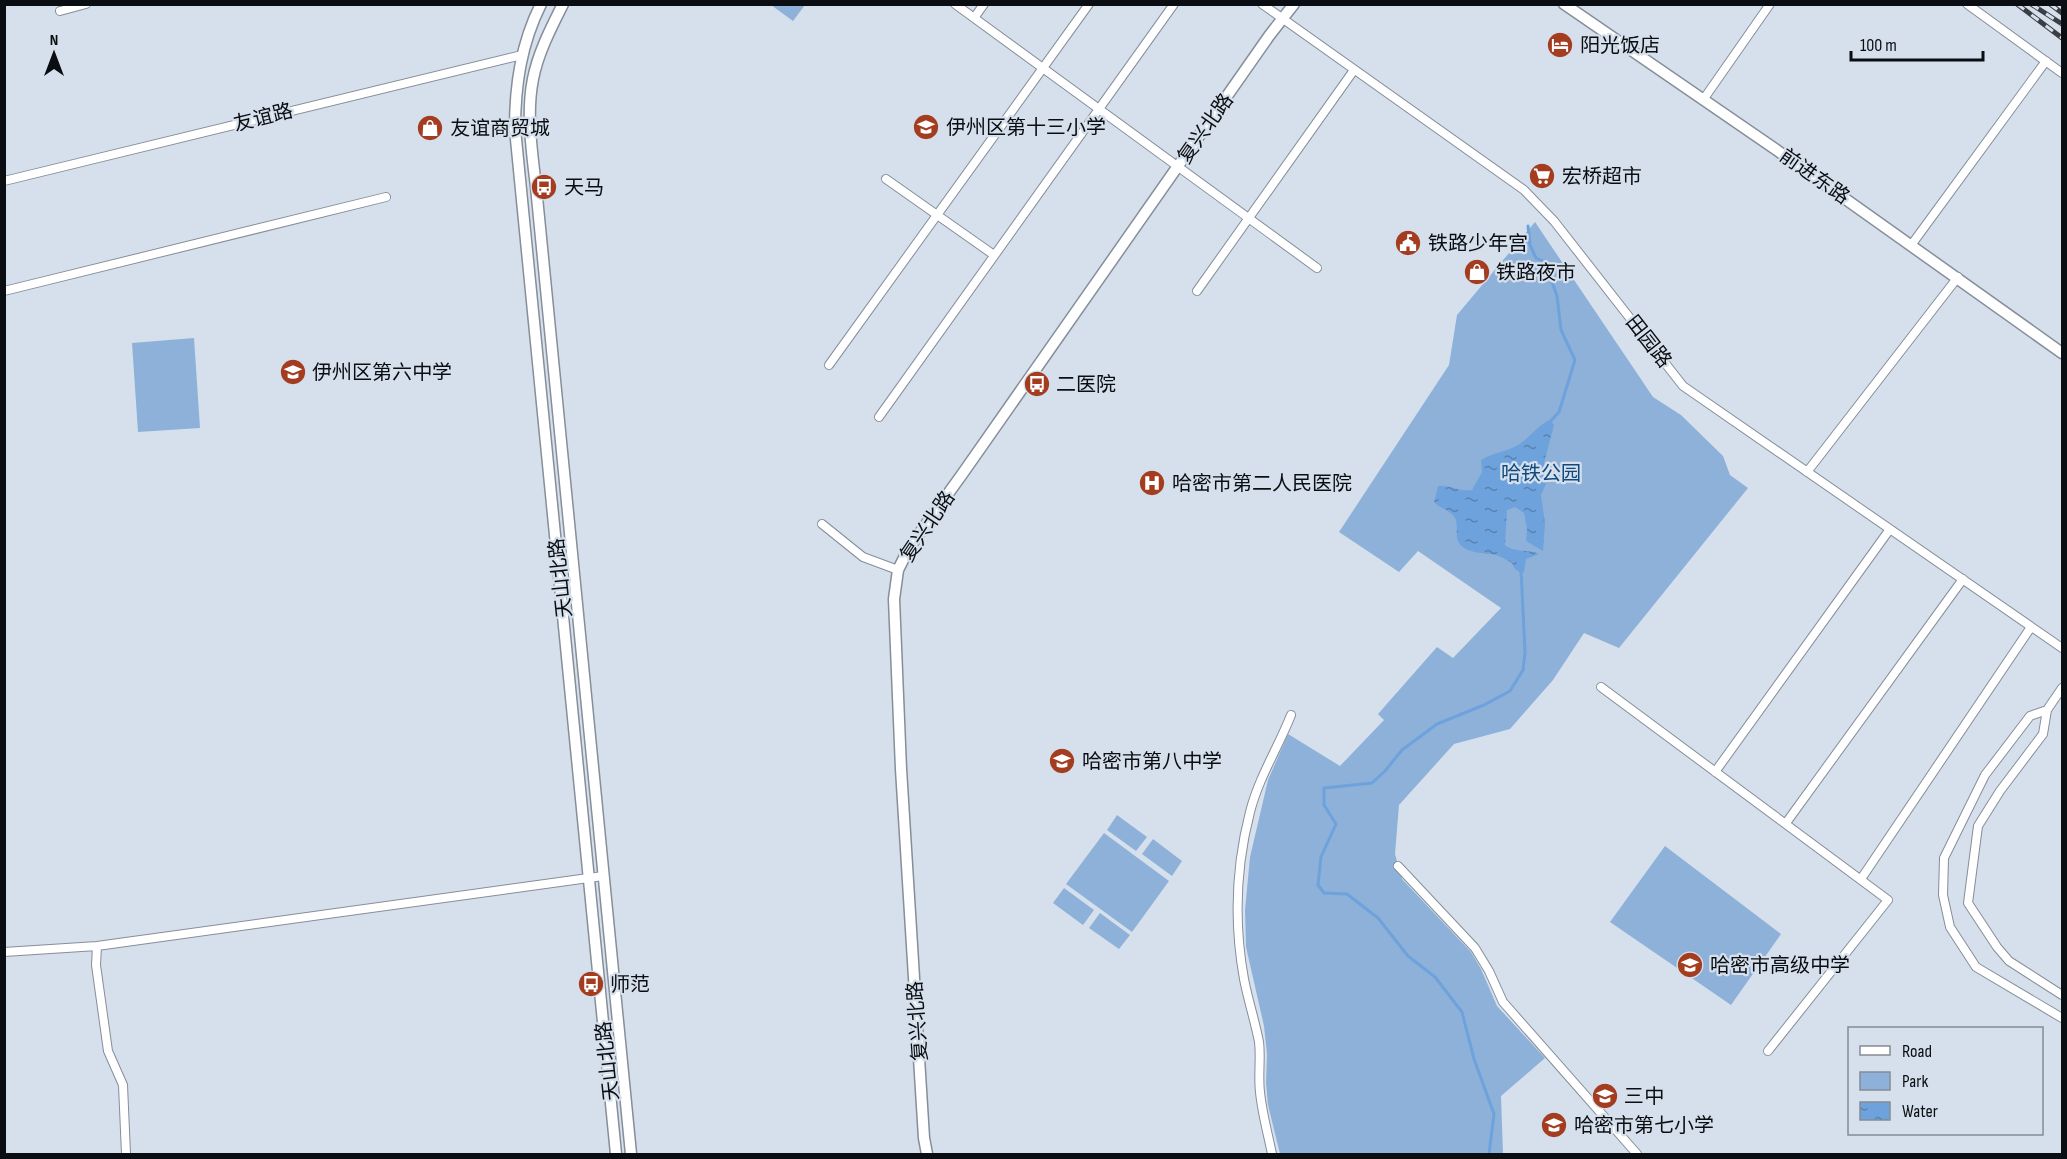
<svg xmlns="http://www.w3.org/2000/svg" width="2067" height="1159" viewBox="0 0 2067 1159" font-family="'Sofia Sans Condensed','Noto Sans SC',sans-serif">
<defs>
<pattern id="water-ripples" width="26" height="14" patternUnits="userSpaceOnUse" patternTransform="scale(1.5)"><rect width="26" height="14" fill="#6da2dc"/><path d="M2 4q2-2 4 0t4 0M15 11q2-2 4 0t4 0" fill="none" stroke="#5882b1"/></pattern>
</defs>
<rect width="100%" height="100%" fill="#d6e0ec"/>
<!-- park -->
<path fill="#8eb1d9" d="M771 5H805L793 21Z
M1535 222 1653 397 1681 415 1723 456 1730 475 1748 488 1619 648 1584 633 1553 680 1510 729 1454 744 1399 805 1395 854 1402 879 1471 952 1481 969 1497 1006 1545 1058 1501 1096 1503 1154H1280L1268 1105 1266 1083 1267 1054 1264 1026 1246 947 1245 910 1250 857 1268 780 1288 734 1340 766 1384 720 1378 714 1437 647 1453 658 1501 608 1418 551 1399 572 1339 532 1449 365 1457 315Z
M194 338 200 428 138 432 132 343Z
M1117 815 1147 837 1136 851 1107 830Z
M1104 833 1169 881 1132 932 1066 884Z
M1153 839 1182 861 1172 876 1142 854Z
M1665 846 1781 934 1731 1005 1610 922Z
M1064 888 1094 910 1083 925 1053 903Z
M1100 913 1130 935 1119 949 1089 928Z"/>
<!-- water -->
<path fill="url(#water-ripples)" d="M1550 420 1554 425 1544 463 1546 484 1541 495 1545 523 1543 551 1526 541 1527 529 1524 513 1515 507 1507 510 1505 545C1515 553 1528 549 1539 554L1526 559 1524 572 1521 573 1515 569 1512 563C1508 561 1504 558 1499 556 1487 552 1467 555 1459 543 1455 537 1458 527 1456 520 1452 510 1440 509 1434 502L1438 486C1448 484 1460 492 1472 490L1482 472 1481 460C1492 453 1505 452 1516 446 1528 440 1540 423 1550 420Z"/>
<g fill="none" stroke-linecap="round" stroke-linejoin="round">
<!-- stream -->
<path stroke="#6da2dc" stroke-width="3" d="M1528 226 1530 245 1536 258 1545 262 1557 296 1561 330 1575 360 1559 412 1548 424
M1489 1154 1494 1114 1474 1059 1462 1012 1435 977 1408 956 1378 918 1347 894 1324 893 1318 885 1321 857 1336 824 1324 805V788L1372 783 1385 771 1402 750 1437 724 1484 705 1510 691 1523 670 1525 652 1521 570"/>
<!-- street casing -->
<g stroke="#858e99" stroke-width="10">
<path id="street" d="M955 4 1317 268
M1262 4 1524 190 1554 221 1683 386 2062 648
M1967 4 2062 73
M60 11 86 4
M974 18 984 4
M1703 100 1770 4
M886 179 994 255
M4 181 522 55
M1912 244 2046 61
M4 291 386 197
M1197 291 1354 70
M829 365 1089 4
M879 417 1174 4
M1807 472 1958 277
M822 524 863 557 898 570
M1601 687 1888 900 1768 1051
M2062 688 2047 710 2030 716 1985 775 1944 858 1943 895 1950 927 1976 967 2062 1018
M2047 710 2043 734 2000 791 1978 826 1968 903 1997 947 2009 961 2062 995
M1715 772 1890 529
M1786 823 1963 579
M1398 866 1475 948 1489 971 1503 1002 1637 1154
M1861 879 2031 627
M97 946 96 965 108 1051 123 1085 126 1154
M4 952 97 946 603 876
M1272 1154C1268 1134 1262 1113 1260 1092 1258 1075 1261 1058 1259 1042 1255 1021 1248 1000 1244 979 1234 924 1236 866 1250 812 1259 777 1278 748 1291 715"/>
</g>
<!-- secondary casing -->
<g stroke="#858e99" stroke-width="13">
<path id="secondary" d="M541 4C521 44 515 85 515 129L616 1154
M563 4C551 28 538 53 533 79 526 114 532 152 536 187L631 1154
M1564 4 1778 151 2062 353
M927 1154 924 1138 901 769 894 599 898 570 909 548 963 473 1269 36 1294 4"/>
</g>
<!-- street -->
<use href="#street" stroke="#fff" stroke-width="8"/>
<!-- secondary -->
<use href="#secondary" stroke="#fff" stroke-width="10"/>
<!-- rail casing -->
<g stroke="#3a3f45" stroke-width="5">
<path id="rail" d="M2017 4 2062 38
M2031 4 2062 24
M2050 4 2062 13"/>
</g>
<!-- rail -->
<use href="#rail" stroke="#d6e0ec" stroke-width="3" stroke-dasharray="9" stroke-linecap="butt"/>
</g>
<!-- icons -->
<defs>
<g id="hotel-disc" transform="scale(1.35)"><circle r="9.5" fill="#a43c20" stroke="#d6e0ec"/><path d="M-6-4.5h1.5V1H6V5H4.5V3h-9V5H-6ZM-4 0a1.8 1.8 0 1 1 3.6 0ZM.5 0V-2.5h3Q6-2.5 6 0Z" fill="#fff"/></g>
<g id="school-disc" transform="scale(1.35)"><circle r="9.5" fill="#a43c20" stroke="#d6e0ec"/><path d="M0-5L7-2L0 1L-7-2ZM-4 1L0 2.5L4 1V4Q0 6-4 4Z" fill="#fff"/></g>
<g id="shop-disc" transform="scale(1.35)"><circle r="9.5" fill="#a43c20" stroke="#d6e0ec"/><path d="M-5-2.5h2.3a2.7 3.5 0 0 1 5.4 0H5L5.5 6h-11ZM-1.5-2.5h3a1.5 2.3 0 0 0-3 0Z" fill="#fff"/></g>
<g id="supermarket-disc" transform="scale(1.35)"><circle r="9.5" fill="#a43c20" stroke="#d6e0ec"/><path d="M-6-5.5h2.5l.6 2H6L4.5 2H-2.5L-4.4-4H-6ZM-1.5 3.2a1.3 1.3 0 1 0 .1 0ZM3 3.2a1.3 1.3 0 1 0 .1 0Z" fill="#fff"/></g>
<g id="bus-disc" transform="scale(1.35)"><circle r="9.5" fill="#a43c20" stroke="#d6e0ec"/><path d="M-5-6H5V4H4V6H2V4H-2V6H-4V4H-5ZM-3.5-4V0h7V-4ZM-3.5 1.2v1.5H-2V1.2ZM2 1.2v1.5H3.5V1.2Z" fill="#fff"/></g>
<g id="civic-disc" transform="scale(1.35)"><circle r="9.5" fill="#a43c20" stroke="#d6e0ec"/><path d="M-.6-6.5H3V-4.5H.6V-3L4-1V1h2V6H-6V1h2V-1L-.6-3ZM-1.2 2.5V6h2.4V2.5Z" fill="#fff"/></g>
<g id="hospital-disc" transform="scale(1.35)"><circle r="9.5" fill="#a43c20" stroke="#d6e0ec"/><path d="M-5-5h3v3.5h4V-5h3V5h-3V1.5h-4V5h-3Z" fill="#fff"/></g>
<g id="university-disc" transform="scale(1.35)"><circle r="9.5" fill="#a43c20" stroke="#d6e0ec"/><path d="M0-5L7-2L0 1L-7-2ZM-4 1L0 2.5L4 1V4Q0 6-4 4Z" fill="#fff"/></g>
</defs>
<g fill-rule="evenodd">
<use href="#hotel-disc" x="1560" y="45"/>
<use href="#school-disc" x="926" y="127"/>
<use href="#shop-disc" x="430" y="128"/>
<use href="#supermarket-disc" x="1542" y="176"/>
<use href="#bus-disc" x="544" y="187"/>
<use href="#civic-disc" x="1408" y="243"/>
<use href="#shop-disc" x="1477" y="272"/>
<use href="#school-disc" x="293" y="372"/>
<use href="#bus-disc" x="1037" y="384"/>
<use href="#hospital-disc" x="1152" y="483"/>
<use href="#school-disc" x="1062" y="761"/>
<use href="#university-disc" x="1690" y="965"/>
<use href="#bus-disc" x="591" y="984"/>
<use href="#school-disc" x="1605" y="1096"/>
<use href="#school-disc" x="1554" y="1125"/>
</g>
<g text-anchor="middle" stroke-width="4.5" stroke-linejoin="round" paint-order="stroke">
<!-- poi labels -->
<g font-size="20" fill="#0a0d11" stroke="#d6e0ec" text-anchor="start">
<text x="1580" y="52">阳光饭店</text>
<text x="946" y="134">伊州区第十三小学</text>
<text x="450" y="135">友谊商贸城</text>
<text x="1562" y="183">宏桥超市</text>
<text x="564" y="194">天马</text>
<text x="1428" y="250">铁路少年宫</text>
<text x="1496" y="279">铁路夜市</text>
<text x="312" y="379">伊州区第六中学</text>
<text x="1056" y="391">二医院</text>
<text x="1172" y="490">哈密市第二人民医院</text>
<text x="1082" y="768">哈密市第八中学</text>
<text x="1710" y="972">哈密市高级中学</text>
<text x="610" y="991">师范</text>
<text x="1624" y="1103">三中</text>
<text x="1574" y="1132">哈密市第七小学</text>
</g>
<!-- street labels -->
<g font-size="20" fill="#0a0d11" stroke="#d6e0ec">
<text transform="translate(263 117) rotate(-14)" y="7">友谊路</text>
<text transform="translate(1205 128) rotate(-55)" y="7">复兴北路</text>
<text transform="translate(1815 176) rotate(35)" y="7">前进东路</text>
<text transform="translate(1649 341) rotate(52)" y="7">田园路</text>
<text transform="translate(927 526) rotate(-56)" y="7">复兴北路</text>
<text transform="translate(560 578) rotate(-96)" y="7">天山北路</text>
<text transform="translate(917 1021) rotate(-94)" y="7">复兴北路</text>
<text transform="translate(607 1061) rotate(-96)" y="7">天山北路</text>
</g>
<!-- park labels -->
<g font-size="20" fill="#10497e" stroke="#d6e0ec">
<text x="1541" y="480">哈铁公园</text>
</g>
</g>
<!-- border -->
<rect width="2067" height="1159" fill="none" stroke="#0a0d11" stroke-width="12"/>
<!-- legend -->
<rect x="1848" y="1027" width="195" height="108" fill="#d6e0ec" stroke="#848c94" stroke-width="1.5"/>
<rect x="1860" y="1046" width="30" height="9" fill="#ffffff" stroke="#848c94" stroke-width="1.5"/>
<text x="1902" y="1057" font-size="18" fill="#0a0d11">Road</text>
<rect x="1860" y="1072" width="30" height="18" fill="#8eb1d9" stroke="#848c94" stroke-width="1.5"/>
<text x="1902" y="1087" font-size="18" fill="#0a0d11">Park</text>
<rect x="1860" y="1102" width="30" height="18" fill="url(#water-ripples)" stroke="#848c94" stroke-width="1.5"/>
<text x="1902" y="1117" font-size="18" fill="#0a0d11">Water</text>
<!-- north arrow -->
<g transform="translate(54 54)" stroke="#d6e0ec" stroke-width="4.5" paint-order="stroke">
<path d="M0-4.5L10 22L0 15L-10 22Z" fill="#0a0d11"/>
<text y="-9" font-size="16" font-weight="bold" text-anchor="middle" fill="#0a0d11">N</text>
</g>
<!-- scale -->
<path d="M1851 51v9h132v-9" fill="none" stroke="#0a0d11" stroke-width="3"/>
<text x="1860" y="51" font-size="18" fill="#0a0d11" stroke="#d6e0ec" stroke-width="4.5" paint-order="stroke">100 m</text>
</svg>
